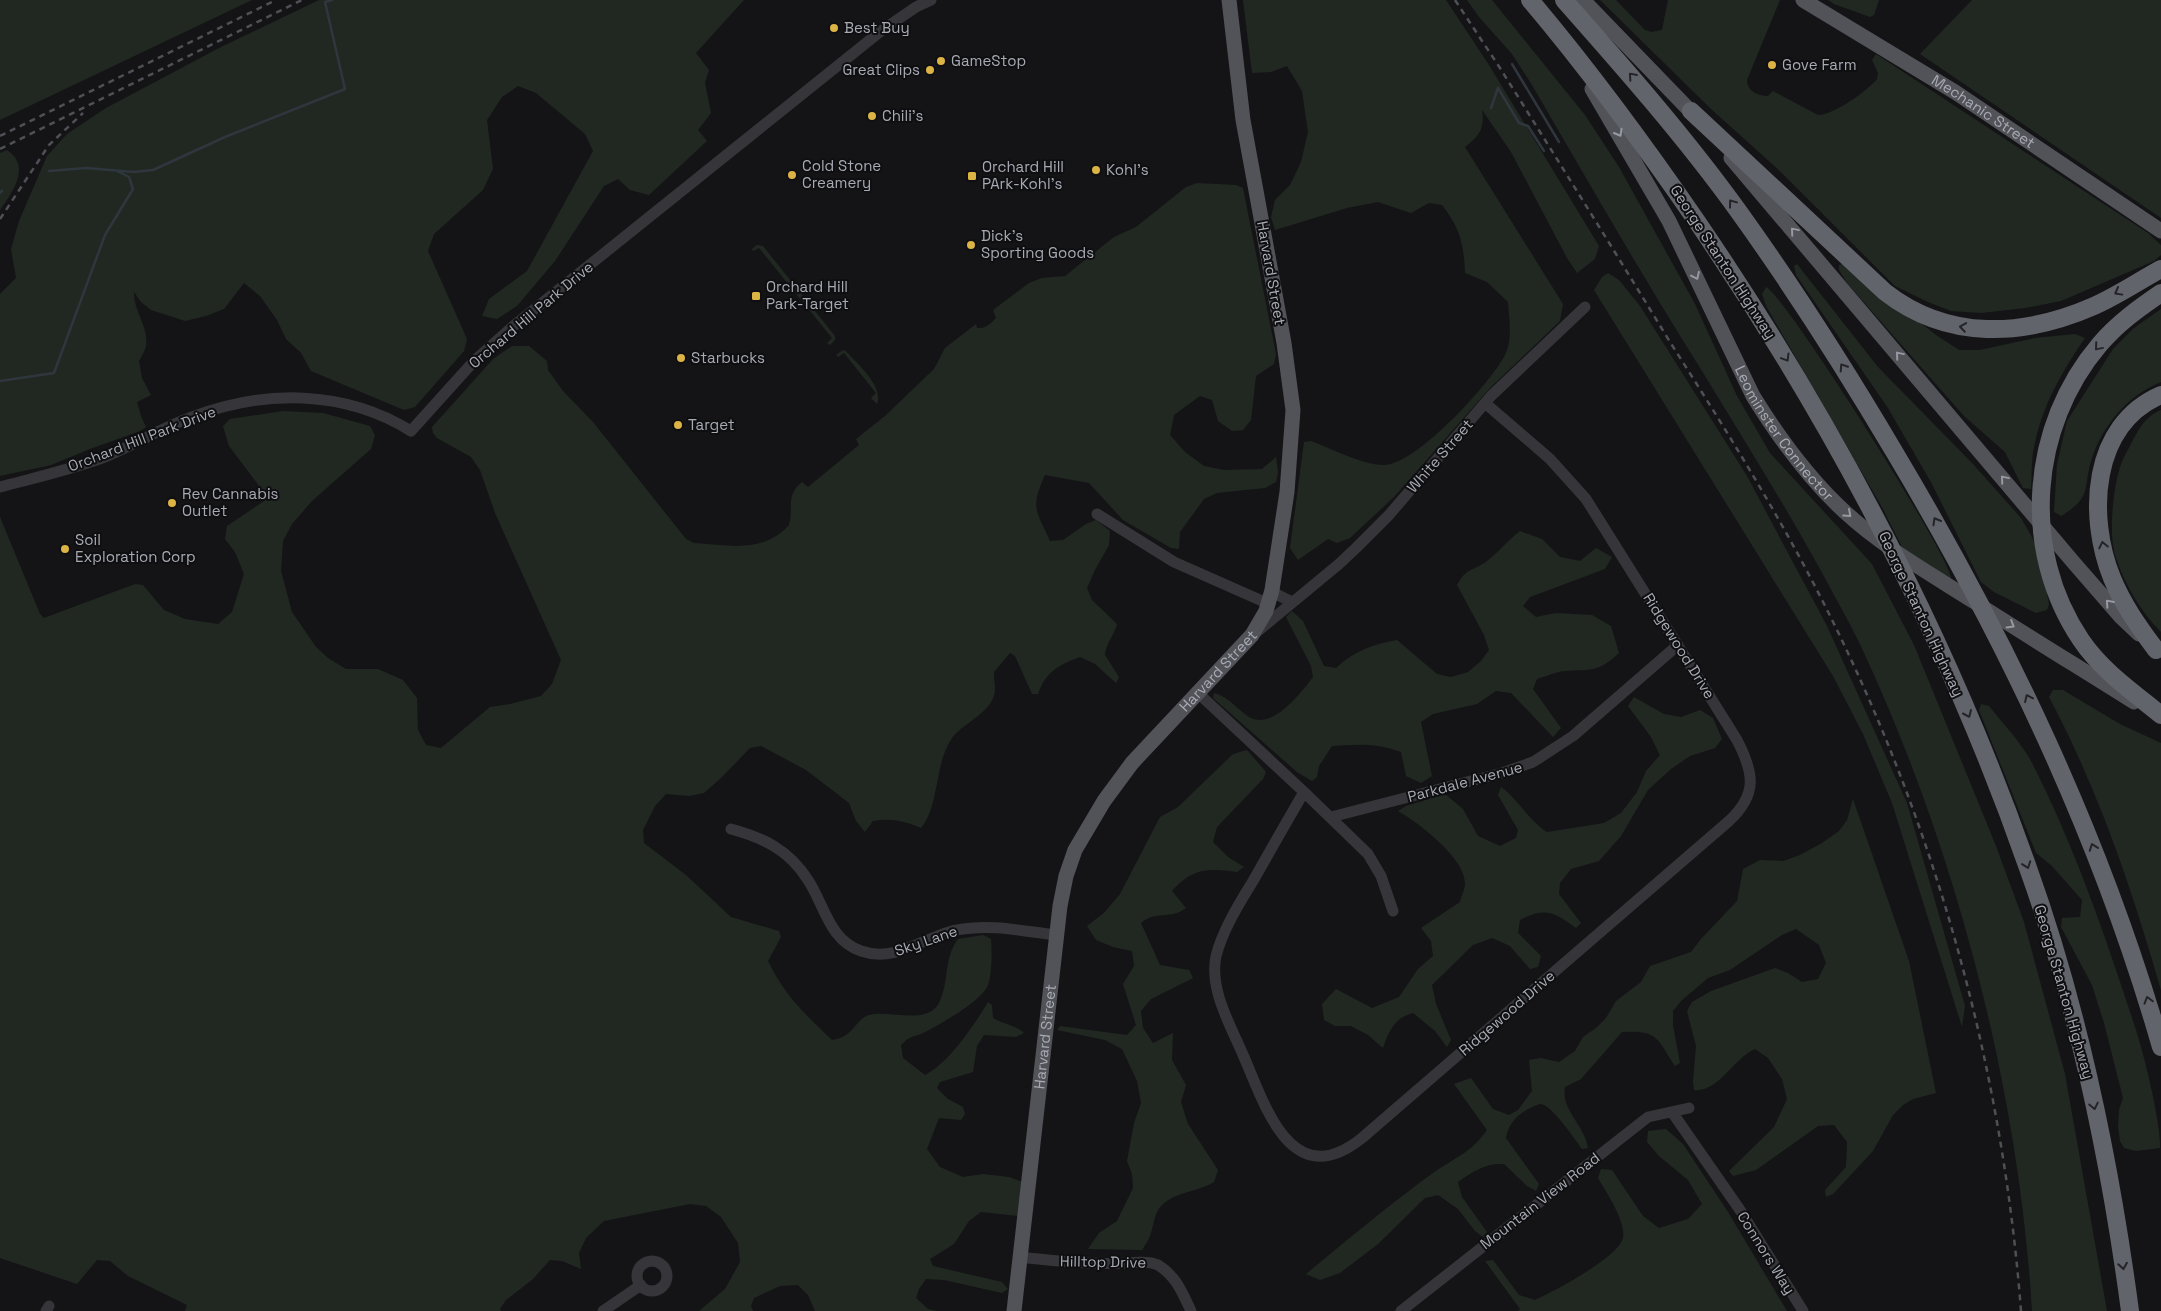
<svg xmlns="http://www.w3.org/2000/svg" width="2161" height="1311" viewBox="0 0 2161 1311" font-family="'Space Grotesk',sans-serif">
<rect width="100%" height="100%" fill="#141416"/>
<!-- green -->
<path fill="#212822" d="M0 0H252L0 120Z
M319 0H744L696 53 709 70 705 83 711 113 698 130 707 141 649 195 630 190 618 179 604 186 555 261 517 306 497 319 482 316 489 299 527 271 593 151 585 134 536 93 518 86 502 97 487 120 493 169 483 190 434 234 428 251 467 339 464 351 415 407 404 410 311 371 301 353 286 339 277 320 260 296 244 283 224 309 206 316 185 321 151 310 141 302 134 292C133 310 149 327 146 346 145 351 141 357 139 361L142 378 151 395 137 402 141 416 146 427 140 431 90 449 51 465 0 476V294L16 278 11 249 19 221 47 156 67 134 106 108 219 48Z
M1243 0H1446L1489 65 1599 246 1595 259 1577 273 1567 258 1511 152 1482 110C1485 129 1479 136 1465 147L1563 304 1560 321 1490 388 1394 497 1350 538 1337 543 1328 539 1298 560 1290 548 1304 442 1311 441C1330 448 1372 470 1391 464 1424 455 1489 385 1505 355 1513 340 1509 318 1508 302L1487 282 1465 273C1464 244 1460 228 1442 205L1429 203 1411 213 1378 202 1347 208 1275 230 1271 217 1275 200 1290 185 1301 162 1308 132 1302 91 1287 66 1271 72 1252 73Z
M1467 0H1492L1585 115 1619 167 1695 304 1737 396 1770 453 1872 564 1914 645 1996 846 2024 922 2065 1074 2107 1311H2032C2019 1092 1957 854 1865 655 1856 635 1845 615 1834 595 1792 516 1744 440 1697 363 1640 272 1586 178 1532 85L1512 54 1479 17Z
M1600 0H1616L1645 30 1652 32 1662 30 1668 0H1780L1747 80C1747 91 1758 96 1768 96L1773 91 1818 115C1834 115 1867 91 1877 79L1878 73 1872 60 1876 54 2148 233 2161 245V255L2154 261 2061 301 2025 308 1981 313 1951 311 1928 302 1895 286 1780 171 1711 109Z
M1828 0H1879L1874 15 1870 17 1834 4Z
M1972 0H2161V218L1920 54Z
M7 150C32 167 12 192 0 210V153Z
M1197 183 1236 185 1243 188 1276 354 1274 364 1256 376 1251 420 1243 430 1232 431 1218 421 1212 400 1200 396 1174 415 1170 435 1185 452 1204 466 1224 470 1262 469 1276 457 1278 472 1276 482 1265 488 1217 493 1204 499 1180 532 1179 549 1171 548 1123 520 1089 483 1045 475C1030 508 1036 510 1050 541L1063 540 1086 524 1096 520 1110 531 1109 545 1095 570 1087 588 1092 600 1117 624C1114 636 1106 643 1105 655L1119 677 1116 683 1095 664 1080 657C1058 665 1046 672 1038 694H1032L1015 656 1010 653 994 672C994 678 995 685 995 691 992 713 964 722 952 738 934 764 940 805 921 828 904 821 891 818 873 821L865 832 856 821 849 803 806 770 761 746 750 748 722 777 704 793 689 796 666 794 655 806 643 830 644 843 686 875 731 917 779 931 781 937 768 961C785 996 804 1013 832 1040 836 1039 842 1038 846 1035 854 1030 860 1017 869 1015 889 1009 929 1027 940 1001 949 981 944 957 958 939L983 935 991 939C992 950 992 975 988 985 982 1001 942 1023 927 1031 915 1038 913 1033 901 1045L903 1058 925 1075C948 1064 975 1024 988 1002L992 1005 993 1018C1003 1024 1017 1026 1024 1033L1016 1037 984 1035 977 1046 973 1072 940 1082 937 1088 948 1099 963 1107 965 1114 961 1120 939 1118 927 1149 940 1167 963 1177 983 1174 1009 1177 1023 1182 1019 1216 981 1212 969 1221 954 1244 930 1259 933 1266 1002 1282 1008 1289 1002 1293 944 1280 926 1279 919 1289 916 1298 928 1309 937 1311H815L808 1295 798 1285 780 1286 754 1298 751 1306 753 1311H699L725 1289 740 1262 738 1243 721 1217 706 1206 690 1204 604 1221 586 1238 579 1253 581 1269 562 1261 550 1260 533 1279 506 1300 500 1309 501 1311H185L187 1305 128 1276 110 1261 97 1260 77 1284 0 1258V517L40 614 44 618 135 584 143 585 164 610 185 619 218 624 232 612 244 574 235 552 225 539 227 526 267 499 257 483 229 446 223 426 230 419 283 411 323 413 370 426 375 435 371 449 312 501 292 524 283 541 281 571 292 612 316 647 328 658 346 669H378L403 680 417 698 418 730 426 745 441 748 490 707 510 704 541 696 552 684 561 660 495 513 480 470 471 457 437 438 433 433 432 427 493 359 512 346H529L547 361 548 370 563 391 593 422 686 539 694 543C728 545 763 554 789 525 794 507 785 496 802 482L808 487 859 445 856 439 885 416 934 369 945 348 976 324 977 328C986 329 990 324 996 318L993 310 1029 283 1042 278 1065 276 1114 237 1136 227 1186 187Z
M757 245 763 246 835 336V340L830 345 827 343 832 338 759 248 753 251 752 249Z
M1845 263 1936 335 1959 350H1980L2035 338 2075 334 2085 338C2063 370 2043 404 2035 443 2031 457 2032 474 2031 489L2023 488 2005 452 1964 416 1847 283 1839 270V265Z
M1797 264 1878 367 1973 464 2021 518 2033 539 2041 562 2049 604 2047 610 2036 613 1994 592 1981 582 1932 484 1888 408 1796 275 1794 266Z
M1608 273 1619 280 1640 306 1747 476 1827 626 1907 803 1965 1006 1962 1027 1892 803 1863 734 1833 676 1594 290 1602 277Z
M1766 287C1785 295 1949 554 1951 578L1947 580 1902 547 1883 509 1766 306 1762 294Z
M2161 309V382C2128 395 2103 425 2092 458 2082 488 2094 496 2061 516L2054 512 2057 464 2067 421 2113 349 2134 328Z
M843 350 846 351C857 364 884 386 877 404L871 398 876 393 844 353 838 357 836 355Z
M2161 410V632C2141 612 2125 585 2116 558 2108 534 2113 491 2120 467 2122 460 2126 453 2130 446 2137 432 2145 416 2161 410Z
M1520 531 1542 539 1560 557 1580 561 1596 548 1612 557 1605 569 1530 597 1523 606 1536 617 1556 613 1592 615 1611 626 1619 653C1597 673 1592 669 1564 671 1556 672 1546 676 1537 679L1533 689 1561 728 1553 737 1511 693 1496 691 1477 704 1433 714 1421 722 1432 776 1421 783 1406 776 1401 752C1378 743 1355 744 1332 746L1319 766 1317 777 1312 781 1297 772 1213 698 1214 693C1229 697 1237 709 1249 717 1272 731 1301 693 1313 677L1311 666 1286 617 1292 611 1303 621 1324 666 1336 668C1354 651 1373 644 1397 640L1437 674 1451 677 1468 672 1481 661 1489 650 1484 635 1457 585C1467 567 1472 572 1487 561 1499 552 1508 540 1520 531Z
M2053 690H2063L2120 724 2161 743V990C2132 889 2098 789 2049 697Z
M1634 697 1664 714 1681 717 1700 710 1713 718 1722 739 1715 748 1690 756 1671 769 1648 790 1621 836 1599 861 1571 869 1560 883 1559 894 1581 923 1576 928C1554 912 1545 907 1520 920L1518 933 1541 956 1538 967 1530 969 1510 946 1492 938 1473 945 1432 985 1436 1004 1451 1040 1447 1047 1435 1031 1413 1013C1394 1018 1389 1031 1383 1048L1368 1035 1351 1026H1335L1324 1020 1322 1004 1336 989 1372 1008 1399 997 1418 969 1433 956 1431 941 1421 928 1460 902C1461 897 1465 889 1465 883 1465 858 1419 823 1398 811L1406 806 1445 794 1463 809 1478 836 1500 846 1516 838 1518 830 1498 795 1501 787C1519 800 1528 820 1547 832L1604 823 1621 813 1637 792 1646 771 1660 755 1651 737 1628 706Z
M1981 704 1989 706C2003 724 2022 743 2032 763 2075 847 2106 938 2135 1027 2144 1054 2161 1123 2160 1148L2136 1151 2124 1148 2120 1141 2118 1127 2119 1110 2123 1098 2104 1023 2092 985 2061 927 2062 918 2080 917 2082 900 2052 866 2036 853 1979 710Z
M1247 750 1266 772 1263 779 1217 827 1213 842 1228 857 1244 867 1237 872C1209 868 1192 868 1172 891L1186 908C1171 920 1156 910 1141 923L1160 965 1189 970 1193 978 1151 999 1141 1011 1143 1028 1153 1043 1173 1033 1172 1060 1186 1085 1181 1102 1188 1124 1218 1170 1214 1182C1197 1193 1171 1191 1158 1210 1154 1217 1153 1228 1150 1236 1148 1241 1145 1245 1142 1250L1088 1249 1099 1233 1117 1221 1133 1188 1132 1174 1127 1161 1134 1123 1141 1103 1137 1081 1122 1049 1105 1040 1057 1030 1060 1026 1127 1035 1136 1025 1123 984 1134 966 1132 951 1113 947 1096 940 1087 926 1104 913 1120 894 1160 817 1178 807 1233 754Z
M1853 799 1909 961 1936 1093 1913 1099 1903 1105 1893 1115 1873 1151 1833 1194 1826 1197 1825 1190 1846 1167 1847 1142 1834 1125 1818 1126 1756 1170 1733 1176 1729 1171 1774 1127 1787 1099 1782 1079 1768 1058 1755 1049C1734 1058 1718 1093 1694 1090L1693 1082 1696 1046 1687 1011 1692 1002 1711 991 1775 968 1788 973 1802 982 1818 979 1826 963 1819 945 1796 929 1782 935 1730 970 1708 978 1681 1001 1673 1011V1025L1680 1063 1675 1066C1656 1037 1658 1030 1622 1032L1581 1079 1565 1087C1560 1109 1586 1127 1588 1148L1582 1149C1575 1140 1551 1103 1540 1104 1535 1105 1526 1110 1522 1113 1513 1119 1508 1127 1506 1138L1539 1184 1536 1191 1527 1186 1504 1164C1486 1163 1473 1171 1458 1182L1462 1197 1487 1232 1483 1237 1475 1231 1458 1209 1438 1195 1425 1198 1378 1244 1340 1273 1320 1280 1306 1274C1348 1239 1389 1205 1433 1173 1454 1158 1471 1153 1487 1130L1454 1084 1471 1078 1493 1109 1509 1115 1518 1110 1532 1091 1529 1060 1541 1058 1559 1062 1575 1051 1583 1037 1596 1028 1606 1018 1616 1001 1641 982 1650 966 1691 952 1701 939 1737 901 1743 869 1760 860 1783 861 1800 855 1822 843 1839 831 1847 820Z
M1666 1129 1683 1144 1728 1212 1787 1311H1518L1520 1309 1485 1261 1493 1260 1519 1295 1535 1300C1553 1292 1619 1257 1623 1238 1626 1221 1606 1192 1598 1178L1601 1169 1612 1170 1643 1216 1659 1228 1688 1219 1702 1204 1688 1180 1659 1156 1647 1142 1648 1131Z"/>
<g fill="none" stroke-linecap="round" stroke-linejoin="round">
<!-- stream -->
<path stroke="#2f363d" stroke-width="2.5" d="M1512 64 1559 142
M1491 108 1498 88 1519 123 1528 126 1544 151
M49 171 86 168 134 172 153 170 225 137 345 89 325 2 332 0
M0 193 2 191
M0 381 54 373 105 235 133 189 129 177 117 171"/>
<!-- minor -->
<path stroke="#36363a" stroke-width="11" d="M0 487C34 478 69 470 102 458 133 446 161 428 192 417 264 389 345 390 411 431L475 360 511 328 881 31 916 7 931 0
M1097 514 1174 562 1269 604
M1272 592 1292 602
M1258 631 1339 564 1356 548 1389 515 1491 396 1585 307
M1198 693 1304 792C1287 821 1270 851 1253 881 1239 904 1223 929 1216 956 1209 990 1231 1026 1244 1057 1266 1108 1292 1194 1362 1138L1729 821C1758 794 1754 773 1737 740L1586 499 1550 459 1485 403
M1304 792 1368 854 1381 876 1393 911
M1331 817 1502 773 1533 762 1573 736 1678 645
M731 829C764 838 789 850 808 880 825 906 829 940 861 951 899 964 927 933 963 929 993 924 1026 932 1057 935
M1672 1112 1740 1210 1803 1311
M1020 1257C1056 1261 1091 1265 1128 1263 1137 1262 1150 1261 1158 1265 1176 1276 1182 1292 1191 1311
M637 1276a15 15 0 1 1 30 0a15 15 0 1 1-30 0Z
M46 1311 49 1306
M603 1311 641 1285
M1401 1311 1648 1117 1689 1108"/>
<!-- major -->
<g stroke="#525359" stroke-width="15">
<path d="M1583 0 1698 119"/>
<path id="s1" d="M1803 0 1955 92 2161 231"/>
<path id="s2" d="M1592 89 1669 221 1753 396C1779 438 1808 478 1845 512 1883 547 1929 573 1973 601 2026 635 2080 668 2134 702"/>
<path d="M1731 158 2074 563 2121 617 2139 634"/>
<path id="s3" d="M1014 1311 1060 906 1066 876 1075 850 1104 801 1132 763 1252 635 1266 611 1272 590 1287 492 1293 410 1284 343 1243 120 1229 0"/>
</g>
<!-- highway -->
<path stroke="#62646b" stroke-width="18" d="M1530 0C1590 71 1645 146 1698 223 1834 423 1948 639 2028 868 2079 1010 2110 1161 2130 1311
M1564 0C1625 69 1685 137 1739 212 1795 290 1846 370 1895 453 2007 641 2100 835 2161 1047
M1691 111 1885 292C1948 341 2023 337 2094 306 2117 296 2139 281 2161 269
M2161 293C2139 308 2118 323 2100 344 2030 426 2020 550 2081 640 2102 671 2133 692 2161 715
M2156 650C2139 627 2123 605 2112 578 2087 516 2091 425 2161 395"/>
<!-- rail -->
<path stroke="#4f5055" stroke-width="2.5" stroke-dasharray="6 5" stroke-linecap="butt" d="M1455 0 1500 68C1557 159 1614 250 1670 342 1723 425 1775 508 1820 596 1934 818 2002 1063 2021 1311
M0 136 276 0
M0 149 302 0
M0 219 49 145 83 113"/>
</g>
<!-- one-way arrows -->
<defs><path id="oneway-chevron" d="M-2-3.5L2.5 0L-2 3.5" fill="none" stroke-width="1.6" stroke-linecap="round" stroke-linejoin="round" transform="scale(1.25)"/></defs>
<g stroke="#242428">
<use href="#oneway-chevron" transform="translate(1632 76) rotate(-131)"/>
<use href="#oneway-chevron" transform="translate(1732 203) rotate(-127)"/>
<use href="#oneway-chevron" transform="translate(2118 292) rotate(151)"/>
<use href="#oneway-chevron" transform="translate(1963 327) rotate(-171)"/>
<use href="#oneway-chevron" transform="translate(2098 347) rotate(130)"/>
<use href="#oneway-chevron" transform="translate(1786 358) rotate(59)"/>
<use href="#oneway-chevron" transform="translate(1843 367) rotate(-123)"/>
<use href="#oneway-chevron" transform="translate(1936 521) rotate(-120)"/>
<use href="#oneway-chevron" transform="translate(2103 545) rotate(-102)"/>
<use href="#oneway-chevron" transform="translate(2028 698) rotate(-115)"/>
<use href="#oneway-chevron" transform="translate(1968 714) rotate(66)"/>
<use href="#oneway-chevron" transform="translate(2093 847) rotate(-110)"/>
<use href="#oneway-chevron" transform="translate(2027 865) rotate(70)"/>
<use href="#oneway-chevron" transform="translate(2148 1000) rotate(-106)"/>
<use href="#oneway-chevron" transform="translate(2094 1106) rotate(78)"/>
<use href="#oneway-chevron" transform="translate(2123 1266) rotate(81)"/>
</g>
<g stroke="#9799a2">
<use href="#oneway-chevron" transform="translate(1619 133) rotate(60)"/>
<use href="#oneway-chevron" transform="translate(1794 231) rotate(-130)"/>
<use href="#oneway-chevron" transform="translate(1696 276) rotate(65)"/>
<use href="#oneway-chevron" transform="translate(1899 355) rotate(-130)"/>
<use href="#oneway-chevron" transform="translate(2004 479) rotate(-130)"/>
<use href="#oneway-chevron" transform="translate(1848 514) rotate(42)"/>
<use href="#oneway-chevron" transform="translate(2109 603) rotate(-131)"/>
<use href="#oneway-chevron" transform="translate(2011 625) rotate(31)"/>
</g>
<!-- markers -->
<g fill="#dcb446" stroke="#0f0f11" stroke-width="2">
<circle cx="834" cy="28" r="5"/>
<circle cx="941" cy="61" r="5"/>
<circle cx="1772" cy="65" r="5"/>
<circle cx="930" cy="70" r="5"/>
<circle cx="872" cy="116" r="5"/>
<circle cx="1096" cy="170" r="5"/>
<circle cx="792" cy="175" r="5"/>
<rect x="967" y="171" width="10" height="10" rx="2.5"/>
<circle cx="971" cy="245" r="5"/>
<rect x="751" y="291" width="10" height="10" rx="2.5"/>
<circle cx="681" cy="358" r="5"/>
<circle cx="678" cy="425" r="5"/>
<circle cx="172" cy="503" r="5"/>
<circle cx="65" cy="549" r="5"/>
</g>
<g text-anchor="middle" stroke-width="4" stroke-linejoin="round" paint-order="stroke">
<!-- poi labels -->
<g font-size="15" fill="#a8abb4" stroke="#0f0f11" text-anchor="start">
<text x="844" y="33">Best Buy</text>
<text x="951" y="66">GameStop</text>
<text x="1782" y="70">Gove Farm</text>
<text x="920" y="75" text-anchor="end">Great Clips</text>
<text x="882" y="121">Chili's</text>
<text x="802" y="171">Cold Stone<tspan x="802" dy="17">Creamery</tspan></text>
<text x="982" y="172">Orchard Hill<tspan x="982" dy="17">PArk-Kohl's</tspan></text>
<text x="1106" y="175">Kohl's</text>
<text x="981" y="241">Dick's<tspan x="981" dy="17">Sporting Goods</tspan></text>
<text x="766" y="292">Orchard Hill<tspan x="766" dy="17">Park-Target</tspan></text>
<text x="691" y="363">Starbucks</text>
<text x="688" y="430">Target</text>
<text x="182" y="499">Rev Cannabis<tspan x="182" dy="17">Outlet</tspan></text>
<text x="75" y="545">Soil<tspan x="75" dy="17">Exploration Corp</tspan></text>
</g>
<!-- street labels -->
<g font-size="15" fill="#a8abb4" stroke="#0f0f11">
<text dy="5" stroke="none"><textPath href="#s1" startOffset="212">Mechanic Street</textPath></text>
<text transform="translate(1723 262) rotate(57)" y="5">George Stanton Highway</text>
<text transform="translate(1271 273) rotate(80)" y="5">Harvard Street</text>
<text transform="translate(531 315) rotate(-40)" y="5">Orchard Hill Park Drive</text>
<text dy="5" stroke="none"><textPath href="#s2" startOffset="395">Leominster Connector</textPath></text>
<text transform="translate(142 439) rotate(-21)" y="5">Orchard Hill Park Drive</text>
<text transform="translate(1440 456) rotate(-49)" y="5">White Street</text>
<text transform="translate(1921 614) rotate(65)" y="5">George Stanton Highway</text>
<text transform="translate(1679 646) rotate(58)" y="5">Ridgewood Drive</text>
<text dy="5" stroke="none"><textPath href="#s3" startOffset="696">Harvard Street</textPath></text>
<text transform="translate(1465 782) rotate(-15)" y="5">Parkdale Avenue</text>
<text transform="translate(926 941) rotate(-19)" y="5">Sky Lane</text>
<text transform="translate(2064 992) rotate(74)" y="5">George Stanton Highway</text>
<text transform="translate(1507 1013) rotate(-41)" y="5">Ridgewood Drive</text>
<text dy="5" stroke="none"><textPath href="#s3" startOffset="276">Harvard Street</textPath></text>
<text transform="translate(1540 1201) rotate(-38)" y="5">Mountain View Road</text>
<text transform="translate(1766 1253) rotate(58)" y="5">Connors Way</text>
<text transform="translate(1103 1262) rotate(1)" y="5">Hilltop Drive</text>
</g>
</g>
</svg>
